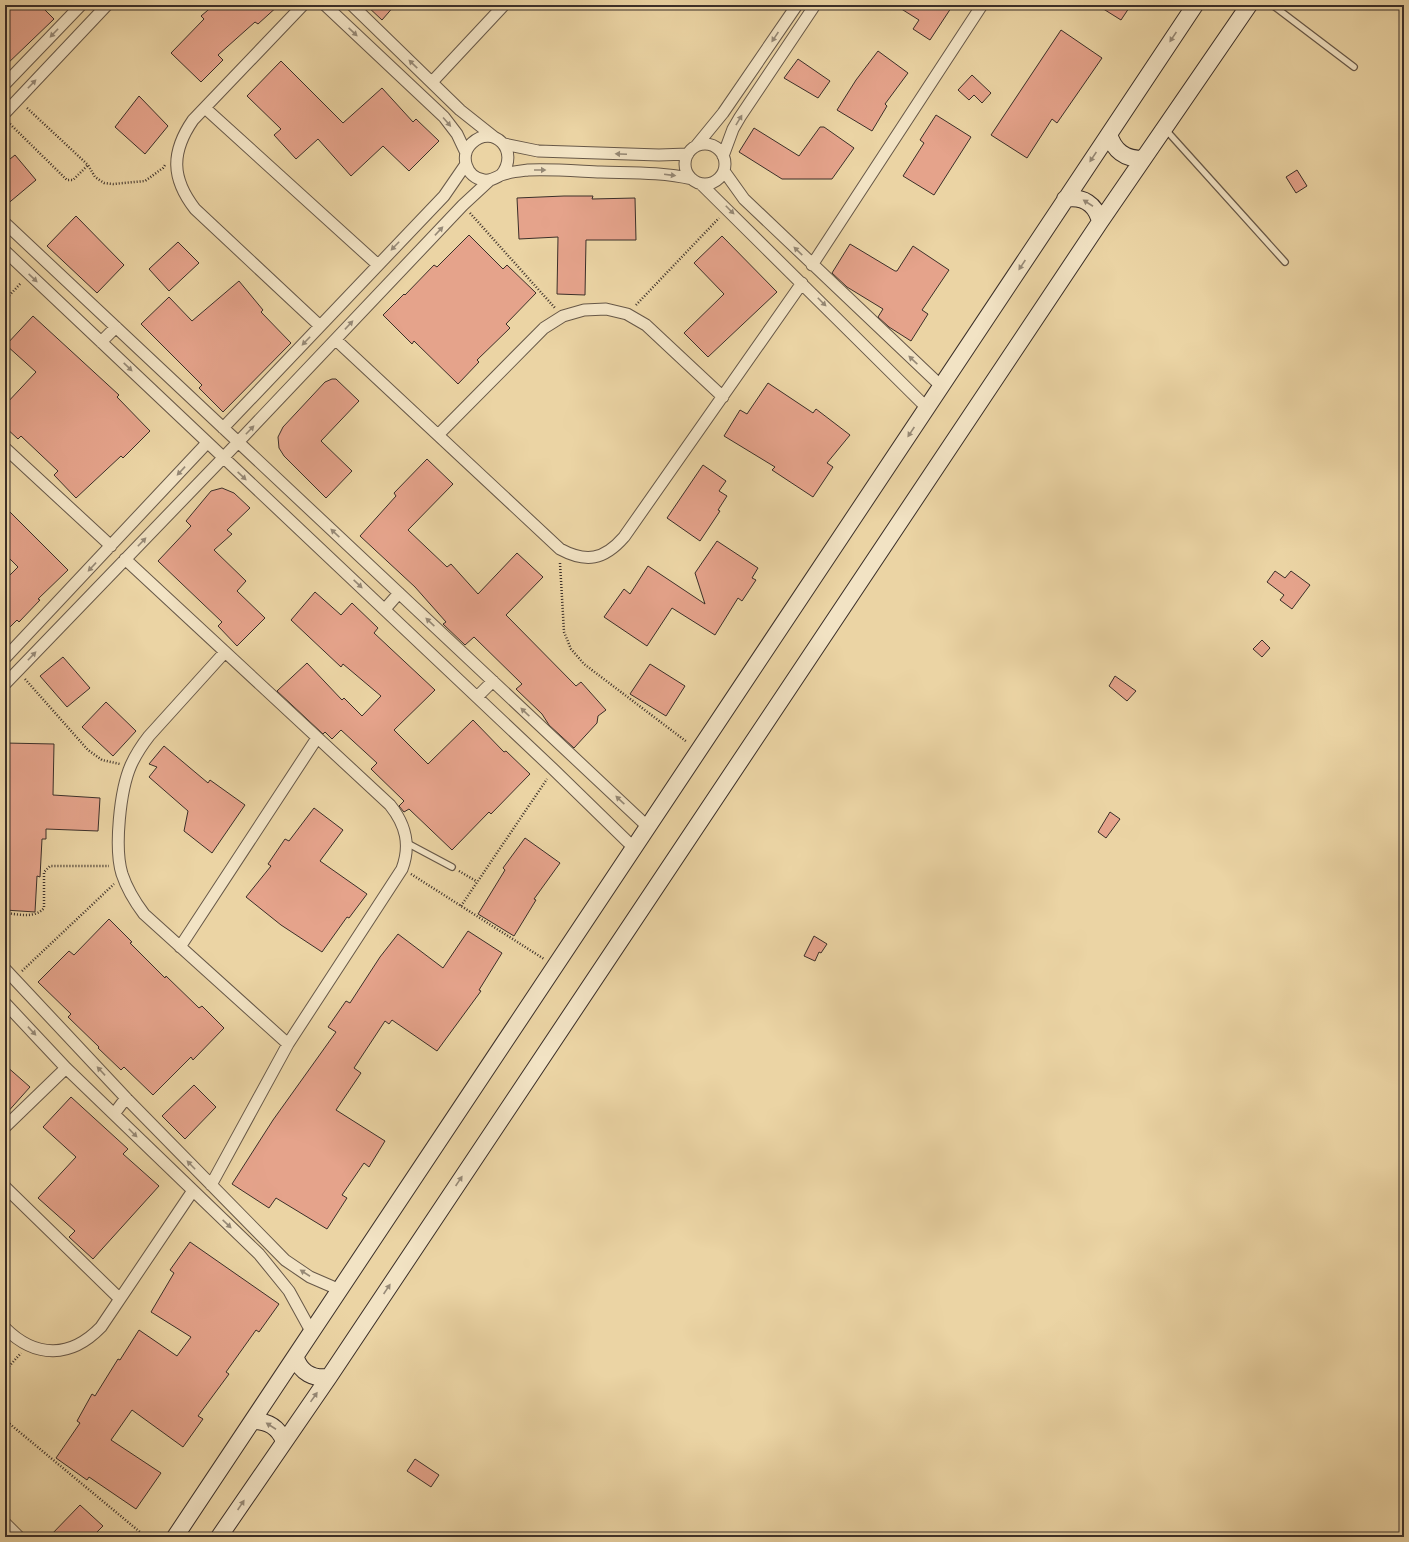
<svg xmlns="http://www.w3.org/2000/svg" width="1409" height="1542" viewBox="0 0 1409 1542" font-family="'IM FELL Double Pica',serif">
<rect width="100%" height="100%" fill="#ebd4a4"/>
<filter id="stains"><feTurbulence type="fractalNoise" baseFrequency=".005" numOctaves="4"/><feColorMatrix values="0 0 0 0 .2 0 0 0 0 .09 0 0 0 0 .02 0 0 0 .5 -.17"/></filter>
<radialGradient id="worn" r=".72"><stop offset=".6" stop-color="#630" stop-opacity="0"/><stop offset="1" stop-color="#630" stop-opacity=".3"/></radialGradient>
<!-- building -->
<path fill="#e5a38b" stroke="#3b2f29" d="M13 5H40L54 19 5 66V13Z
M214 5H279L258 24 255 22 218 55 223 60 201 82 171 53 204 19 201 16Z
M366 5H395L382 20Z
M895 5H953L930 40 913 29 919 20Z
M1097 5H1131L1121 20Z
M1061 30 1102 58 1057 123 1052 119 1027 158 991 135Z
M878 51 908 73 885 104 887 106 872 131 837 110 856 80Z
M798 59 830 81 818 98 784 78Z
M281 61 343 123 382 88 413 122 416 119 439 141 409 171 383 146 351 176 318 139 296 159 274 135 281 129 247 96Z
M972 75 991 93 982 103 974 95 969 100 958 90Z
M139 96 168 126 145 154 115 127Z
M936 115 971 137 934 195 903 176 924 143 920 140Z
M820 127H824L854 148 832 179H782L739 152 754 128 799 156Z
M15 155 36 180 5 206V163Z
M1297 170 1307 186 1296 193 1286 177Z
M564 196H593L592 199 635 198 636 240H586L585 295 557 294 558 237 519 239 517 198Z
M76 216 124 265 97 293 47 246Z
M469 235 503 269 507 265 536 293 506 324 510 328 477 360 479 362 458 384 414 341 412 344 383 315 404 294 405 295 434 265 437 267Z
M722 236 777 292 708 357 684 333 724 294 694 263Z
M178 242 199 263 169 291 149 269Z
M850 244 895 271H897L913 246 949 270 922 310 928 314 911 341 889 327 878 317 883 309 847 287 832 273Z
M239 281 263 310 261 312 291 343 223 412 199 388 202 385 141 324 169 297 192 321Z
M33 316 119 395 117 397 150 431 123 458 121 456 76 498 54 475 58 471 21 436 18 439 5 427V405L36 372 6 345Z
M332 379H336L359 401 321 441 352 471 326 498 284 456 279 448 278 437 283 427 325 382Z
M768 383 813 413 816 409 850 435 827 463 833 467 813 497 772 470 775 467 724 436 740 410 747 414Z
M427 459 453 484 408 530 447 567 451 564 478 594 517 553 543 577 506 615 576 686 581 682 606 710 598 716 597 723 574 748 549 725 542 714 516 689 522 684 474 637 465 645 443 624 446 622 415 587 360 536 396 496 394 493Z
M703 465 726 481 719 491 727 496 718 510 720 511 700 541 667 518Z
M222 488 234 493 250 508 227 530 232 534 214 550 246 581 237 591 265 618 237 646 218 626 222 622 158 561 191 526 186 521 211 491Z
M5 507 68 570 38 599 40 600 19 622 17 620 5 632V580L18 567 5 554Z
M717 541 758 568 752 578 756 580 742 601 738 598 715 635 672 608 647 646 604 617 624 589 630 594 648 566 705 604 695 573Z
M1275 571 1285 578 1291 571 1310 585 1292 609 1280 600 1284 595 1267 582Z
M315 592 341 615 352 603 378 628 374 633 435 690 394 730 428 764 473 720 504 752 506 751 530 774 491 814 489 812 452 850 409 809 404 812 399 806 404 801 371 769 377 763 341 730 332 739 325 732 323 734 277 691 307 663 342 700 344 698 362 716 381 696 343 664 341 667 291 620Z
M1262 640 1270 648 1262 657 1253 649Z
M63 657 90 688 67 707 40 676Z
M650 664 685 686 666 716 630 694Z
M1115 676 1136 691 1127 701 1109 686Z
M106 702 136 731 113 756 82 727Z
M5 743 54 744 53 795 100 798 98 831 46 829V839H42L40 877 37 876 35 912 5 910Z
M164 746 208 783 210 780 245 805 212 853 184 831 188 811 149 777 157 767 149 764Z
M314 808 343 830 320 861 367 894 349 918 347 917 322 952 281 925 246 897 271 866 268 864 285 839 289 841Z
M1110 812 1120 819 1106 838 1098 832Z
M525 838 560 863 534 899 536 900 514 936 478 914 505 870 503 868Z
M109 919 132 942 130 943 165 978 166 976 199 1008 202 1006 224 1028 193 1060 191 1057 153 1095 124 1067 121 1070 98 1048 99 1047 68 1017 71 1014 38 982 69 951 74 955Z
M468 931 502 953 479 990 481 991 437 1051 392 1020 389 1024 385 1021 354 1068 361 1073 336 1110 385 1141 369 1167 364 1163 342 1195 347 1198 327 1229 276 1198 269 1208 232 1184 273 1120 336 1032 328 1027 346 1001 350 1003 380 957 398 934 443 968Z
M814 936 827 944 821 953 819 952 815 961 804 956Z
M5 1065 30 1087 5 1115Z
M194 1085 216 1107 185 1139 162 1116Z
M71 1097 128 1149 123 1154 159 1186 93 1259 69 1237 75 1231 38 1198 76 1157 43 1127Z
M190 1242 279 1304 259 1332 256 1330 226 1372 229 1374 198 1416 203 1419 183 1447 132 1410 111 1440 161 1473 136 1509 89 1477 87 1480 56 1458 80 1423 77 1421 92 1394 95 1396 118 1359 120 1360 139 1330 177 1356 191 1337 151 1312 174 1273 170 1270Z
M415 1459 439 1475 431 1487 407 1471Z
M80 1505 103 1526 92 1537H49Z"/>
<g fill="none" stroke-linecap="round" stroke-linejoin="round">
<!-- lane casing -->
<g stroke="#675848" stroke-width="8">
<path id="lane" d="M1272 5 1279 10 1285 5
M1279 10 1354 67
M1166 130 1285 262
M407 843 452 867"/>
</g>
<!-- street casing -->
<g stroke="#675848" stroke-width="13">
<path id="street" d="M303 5 193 120C171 152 171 178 195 209L320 326
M325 5 444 117 457 134 466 153
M352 5 460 110 494 137
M432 82 504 5
M5 84 81 5
M205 108 378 265
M5 113 107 5
M504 144 538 151 659 155 688 154
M685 164a20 20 0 1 1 40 0a20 20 0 1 1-40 0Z
M696 146 723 113 797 5
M723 156 733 129 740 117 815 5
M724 171 744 199 941 386
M501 175C521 151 493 123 472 143 459 155 466 178 484 180 491 181 495 178 501 175 509 172 520 171 528 170 552 169 577 171 601 172 631 173 662 172 692 179
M701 184 927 408
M5 223 648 827
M5 251 553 769 634 848
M812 265 982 5
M336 340 560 549C586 563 604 560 624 537L802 283
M101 342 116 327
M223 428 444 196 466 164
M438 435 544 328 563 316 584 310 606 309 627 314 646 325 723 397
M5 448 111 546
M125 559 390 805C406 825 411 845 402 869L288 1044 211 1185
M385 609 399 593
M225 652 149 736C142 745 136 754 131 765 120 790 114 848 122 874 127 889 135 902 144 914L288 1044
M5 658 207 443
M5 684 223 458 463 205 490 180
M477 697 493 681
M180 947 317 738
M5 969 126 1098 285 1260 310 1277 340 1290
M5 1003 66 1068 259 1254 289 1291 311 1331
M114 1114 126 1098
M5 1127 66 1068
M5 1187 120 1299
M5 1328C36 1359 71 1358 101 1327L192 1192
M5 1523 19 1537"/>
</g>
<!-- secondary casing -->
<g stroke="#3b2f29" stroke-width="18">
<path id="secondary" d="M1109 134C1114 151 1125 159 1143 159
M1065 199C1083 196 1096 204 1100 222
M296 1358C301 1373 313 1379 329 1377
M253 1421C268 1421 278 1427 284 1441
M175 1537 1195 5
M219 1537 329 1377 1100 222 1249 5"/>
</g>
<!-- path -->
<path stroke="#3b2f29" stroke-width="2.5" stroke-dasharray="1 2" stroke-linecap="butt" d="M27 108 88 165 95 177 104 183 113 184 145 181 163 168 165 165
M10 124 67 180H73L88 165
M470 213 555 308
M5 300 21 283
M636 305 719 218
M560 563 564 632 571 649 584 664 687 742
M25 679 88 750 102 760 120 764
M459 871 476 881
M411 874 544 959
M461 906 547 779
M5 913C18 914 35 919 44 908V872L50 866H109
M22 971 114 884
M5 1371 21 1353
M5 1420 146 1537"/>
<!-- lane -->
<use href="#lane" stroke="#f2e3c4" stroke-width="5.5"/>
<!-- street -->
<use href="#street" stroke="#f2e3c4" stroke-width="11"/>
<!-- secondary -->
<use href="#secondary" stroke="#f2e3c4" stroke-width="16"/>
</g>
<!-- one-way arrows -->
<defs><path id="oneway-solid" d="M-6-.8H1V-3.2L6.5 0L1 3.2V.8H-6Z"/></defs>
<g fill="#968976">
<use href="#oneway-solid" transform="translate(353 32) rotate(43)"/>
<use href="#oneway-solid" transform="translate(54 33) rotate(134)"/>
<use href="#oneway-solid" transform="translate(775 37) rotate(124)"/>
<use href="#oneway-solid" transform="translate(1173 37) rotate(124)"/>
<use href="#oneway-solid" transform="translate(413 64) rotate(-136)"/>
<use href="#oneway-solid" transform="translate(32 84) rotate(-46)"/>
<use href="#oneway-solid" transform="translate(739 120) rotate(-59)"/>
<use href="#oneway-solid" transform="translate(447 122) rotate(49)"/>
<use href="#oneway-solid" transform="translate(621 154) rotate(-178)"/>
<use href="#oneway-solid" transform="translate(1093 157) rotate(124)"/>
<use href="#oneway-solid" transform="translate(540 170)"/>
<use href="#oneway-solid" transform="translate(670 175) rotate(7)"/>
<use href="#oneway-solid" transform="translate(1088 203) rotate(-147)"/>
<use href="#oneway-solid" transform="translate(730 210) rotate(45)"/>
<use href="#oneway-solid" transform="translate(439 231) rotate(-47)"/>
<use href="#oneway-solid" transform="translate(395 246) rotate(134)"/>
<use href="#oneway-solid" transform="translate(798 251) rotate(-136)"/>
<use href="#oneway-solid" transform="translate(1022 265) rotate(124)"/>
<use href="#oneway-solid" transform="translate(33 278) rotate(43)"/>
<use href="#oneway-solid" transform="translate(822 302) rotate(45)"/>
<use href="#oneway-solid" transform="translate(349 325) rotate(-47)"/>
<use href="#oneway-solid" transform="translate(306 341) rotate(134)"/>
<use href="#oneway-solid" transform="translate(913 360) rotate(-137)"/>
<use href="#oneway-solid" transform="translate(128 367) rotate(44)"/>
<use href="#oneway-solid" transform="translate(250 430) rotate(-46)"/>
<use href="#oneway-solid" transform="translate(911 432) rotate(124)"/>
<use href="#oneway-solid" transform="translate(181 471) rotate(133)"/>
<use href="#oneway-solid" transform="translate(242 476) rotate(43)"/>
<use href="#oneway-solid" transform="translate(335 533) rotate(-137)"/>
<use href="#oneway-solid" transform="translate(142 542) rotate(-46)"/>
<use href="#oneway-solid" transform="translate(92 567) rotate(133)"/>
<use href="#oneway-solid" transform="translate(358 584) rotate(43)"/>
<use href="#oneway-solid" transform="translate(430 622) rotate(-137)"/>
<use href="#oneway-solid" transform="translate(32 656) rotate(-46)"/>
<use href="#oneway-solid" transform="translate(525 712) rotate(-137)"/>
<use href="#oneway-solid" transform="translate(620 800) rotate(-137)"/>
<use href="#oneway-solid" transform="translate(32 1031) rotate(47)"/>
<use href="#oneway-solid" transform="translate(101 1071) rotate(-133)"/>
<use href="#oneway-solid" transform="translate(133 1133) rotate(45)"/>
<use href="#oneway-solid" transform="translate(191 1165) rotate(-134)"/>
<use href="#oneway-solid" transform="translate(459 1181) rotate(-56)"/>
<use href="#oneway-solid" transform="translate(227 1224) rotate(43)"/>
<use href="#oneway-solid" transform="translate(305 1273) rotate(-147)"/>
<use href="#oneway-solid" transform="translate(387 1289) rotate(-56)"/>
<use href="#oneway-solid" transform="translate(314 1397) rotate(-55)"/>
<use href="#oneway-solid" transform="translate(271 1426) rotate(-147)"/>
<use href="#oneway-solid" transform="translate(241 1505) rotate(-56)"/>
</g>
<!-- margin -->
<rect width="1409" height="1542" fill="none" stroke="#ebd4a4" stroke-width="20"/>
<rect x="6" y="6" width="1397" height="1530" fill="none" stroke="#3b2f29" stroke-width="2"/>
<rect x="10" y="10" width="1389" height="1522" fill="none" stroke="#3b2f29"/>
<rect width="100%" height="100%" filter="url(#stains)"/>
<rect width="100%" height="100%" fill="url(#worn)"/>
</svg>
